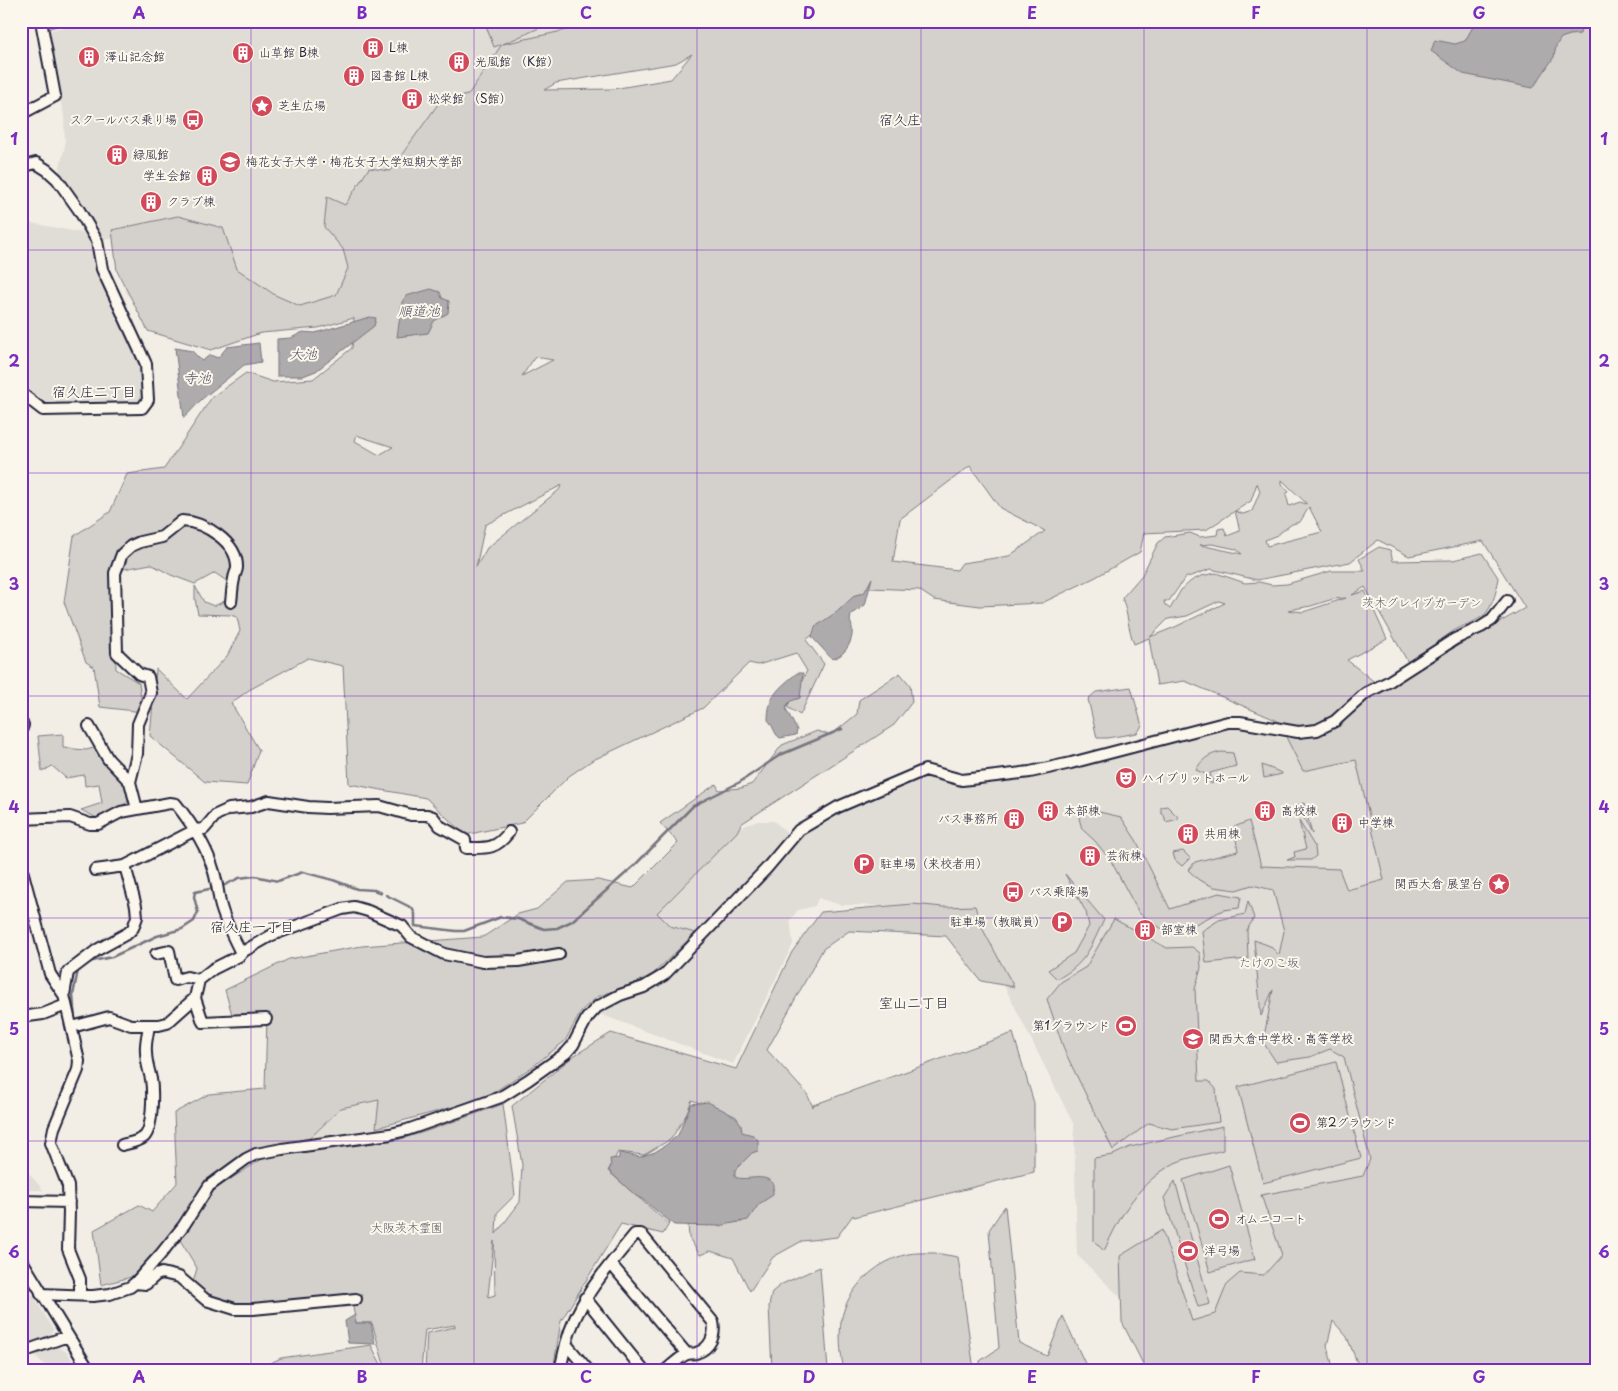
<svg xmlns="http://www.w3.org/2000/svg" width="1618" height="1391" viewBox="0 0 1618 1391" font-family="'Playpen Sans','Klee One',sans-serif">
<rect width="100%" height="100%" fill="#f2eee5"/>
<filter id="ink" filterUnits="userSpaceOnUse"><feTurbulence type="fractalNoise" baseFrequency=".02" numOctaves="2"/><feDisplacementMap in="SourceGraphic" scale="10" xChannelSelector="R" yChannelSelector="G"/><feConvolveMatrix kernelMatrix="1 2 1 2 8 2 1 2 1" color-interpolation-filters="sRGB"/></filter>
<g filter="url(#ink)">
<!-- built -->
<path fill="#e0dcd6" d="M86 21H365L403 24 409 21H587L348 292 298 310 217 290 187 225 97 241 57 179 65 146 64 115 58 92 47 31Z
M21 221 88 234 93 247 100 273 138 361 143 380 144 394 139 402 52 407 41 405 21 386Z
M1226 727 1268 734 1377 761 1405 899 1399 1234 1180 1355 1077 1255 1074 1125 965 907 841 905 818 898 815 906 798 910 790 920 793 944 733 1064 597 1013 605 1007 621 1000 659 986 755 891 799 838 846 809 927 776 960 784 1030 777Z
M758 821H774L787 833 778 846 695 933 670 926 656 913 738 828Z
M380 1100 376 1128 310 1138 341 1108Z
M21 1164 43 1190H21Z
M21 1275 53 1329 49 1338 21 1344Z
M58 1347 67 1352 78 1370H49L34 1354Z"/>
<!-- green -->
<path fill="#d4d1cc" stroke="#7b7a84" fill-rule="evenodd" d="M45 21H74L47 29Z
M484 21H555L503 44 576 28 587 21H1597V1370H1360L1347 1337 1333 1321 1327 1346 1334 1370H1146L1122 1322 1120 1256 1162 1230 1192 1321 1215 1314 1227 1284 1240 1273 1264 1275 1282 1255 1261 1195 1363 1176 1370 1159 1344 1057 1330 1049 1310 1057 1276 1062 1263 1042 1273 990 1261 1016 1254 940 1270 946 1279 955 1284 931 1273 890 1252 885 1236 890 1214 887 1199 880 1188 870 1195 862 1238 851 1234 827 1249 821 1261 866 1339 869 1347 890 1384 880 1356 760 1303 771 1278 721 1185 681 1157 685 1149 638 1134 644C1128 629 1128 613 1122 598L1142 575 1158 543 1165 537 1190 533 1200 537 1217 535 1218 529 1224 528 1227 536 1240 531 1235 511 1206 530 1144 533 1140 552 1094 578 1042 603 980 606 934 600 919 590 870 588 806 640 824 664 800 715 787 707 807 671 796 653 758 665 749 663 703 708 591 761 569 776 522 823 465 835 426 798 349 784 343 666 308 658 249 690 231 703 259 750 247 785 205 782 150 736 156 669 187 699 227 656 240 631 237 617 230 615 198 614 195 599V586L204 602 214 606 227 600 228 582 215 573 195 584 171 575 151 564 113 571 116 669 139 683 143 712 100 707 94 667 86 662 64 602 74 536 110 512 127 474 164 469 212 397 246 373 273 382 313 379 352 348 354 318 318 328 261 333 211 350 148 331 117 271 112 230 178 216 223 228 237 269 275 295 300 306 336 295 348 268 343 249 324 227 327 197 345 205 369 168 390 171 441 100 468 95 502 44 494 47ZM692 54 671 79 613 89 544 90 556 83 676 63ZM535 357 553 360 522 376ZM357 434 359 436 393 447 379 455 355 441ZM970 466 1000 508 1045 531 1009 556 962 563 957 570 893 562 900 519ZM1282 480 1306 503V504L1300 502 1289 506 1286 494 1289 492 1282 484ZM1257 483 1260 491 1252 511 1243 514 1235 511 1251 501ZM562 485 559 490 487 548 476 567 485 525ZM1309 507 1322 532 1267 546 1265 540 1277 535 1292 524 1300 522ZM1378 540 1409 556 1483 541 1525 608 1382 688 1347 660 1387 639 1365 591 1352 595 1365 587 1409 664C1426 654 1439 639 1457 629 1466 624 1481 620 1487 612 1494 602 1496 591 1499 579L1482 553 1453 560 1393 561 1390 550 1379 547 1359 559 1365 571H1331L1287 584 1272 585 1259 582 1245 583 1216 573 1201 576 1191 581 1181 590 1170 609 1165 605 1164 601H1169L1185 578 1211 569 1257 580 1350 562ZM1212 544 1236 549 1242 554 1200 545ZM1346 598 1303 612 1288 610 1311 606 1333 599ZM1219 601 1225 603 1175 627 1150 637 1168 619 1187 616Z
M900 673 910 685 912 702 894 725 741 824 737 832 657 913 670 926 695 933 653 974 640 981 597 997 582 1010 565 1041 532 1067 496 1091 468 1103 376 1128 379 1100 341 1108 310 1138 259 1148 206 1184 170 1239 131 1277 101 1285 94 1230 139 1205 152 1212 177 1183 174 1113 209 1094 265 1089 267 1017 233 1018 225 990 289 959 362 946 483 937 518 914 537 909 568 882 598 880 633 888 678 843 660 823 716 784 719 790 741 788 752 784 782 745 817 731 831 735 857 714 859 700Z
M1131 687 1142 726 1137 733 1107 738H1097L1088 699 1096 692Z
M63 734V748L86 750 98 747 125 780 128 802 99 819 81 810 102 803 99 784 85 786 84 775 66 778 52 766 42 772 38 736Z
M1221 752 1233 753 1236 766 1210 773 1213 783 1211 784 1205 774 1196 770C1201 760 1209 754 1221 752Z
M1262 765 1282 773V774L1264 778Z
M1304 803 1312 834 1297 805Z
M1167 806 1178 817V819L1166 822 1164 815 1161 813V807Z
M1086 809 1121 817 1136 840 1170 909 1219 893 1241 897 1239 908 1223 910 1176 934 1165 931 1139 913 1111 861 1095 841 1082 829 1079 818Z
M1299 821 1315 847 1316 856 1311 860H1287L1295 857 1294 852 1306 849Z
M1183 851 1190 858 1182 866 1175 860 1173 853Z
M1065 874 1104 920C1090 948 1086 964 1057 979L1048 970 1074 953 1089 926 1086 912Z
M1248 901 1254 918 1247 930 1248 959 1206 963 1202 931 1219 920 1245 914Z
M913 904 943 907 975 906 981 926 1014 987 981 981 946 936 849 931 823 949 767 1050 807 1094 813 1107V1105L1013 1033 1034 1103V1172L854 1217 853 1215 837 1237 802 1241 773 1257 750 1291 733 1258 710 1251 700 1255 689 1238 688 1223 705 1213 707 1226 713 1223 742 1222 755 1198 774 1189 729 1178 736 1135 734 1116 692 1100 685 1117 671 1139 644 1155 618 1152 608 1171 669 1224 663 1234 621 1224 561 1321 553 1370H425L427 1333 455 1327V1325L425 1330 421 1370H388L383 1361 372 1323H356L351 1297 251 1304 219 1301 193 1283 197 1268 180 1240 215 1189 262 1159 275 1155 397 1140 424 1132 503 1104 515 1195 497 1213 496 1234 520 1202 522 1165 512 1106 575 1055 611 1033 736 1069 792 952 821 912ZM494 1241 495 1295 488 1297V1296Z
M1114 919 1167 948 1192 947 1200 953 1201 968 1195 989 1199 1081H1209L1216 1089 1219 1122 1172 1129 1149 1123 1113 1150 1065 1052 1047 999 1061 982 1086 967Z
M1336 1062 1361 1158 1263 1183 1238 1087Z
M1223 1126V1150C1209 1154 1188 1157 1175 1163 1138 1183 1121 1214 1104 1251L1094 1241V1158L1113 1155 1130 1147Z
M1229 1165 1255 1259 1210 1272 1183 1180Z
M1175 1181 1210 1304 1198 1307 1164 1198Z
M1005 1206 1019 1343 1047 1356 1063 1316 1088 1370H980V1361L999 1348 989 1230Z
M935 1253 958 1257 974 1370H844C840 1352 838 1330 843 1313 851 1286 875 1264 901 1256 911 1252 925 1253 935 1253Z
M820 1267 828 1370H772L769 1306 772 1292 782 1284Z
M371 1345 384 1370H256L281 1358Z"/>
<!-- water -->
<path fill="#aeabad" stroke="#76747f" d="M1476 21H1583L1580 34 1570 35 1561 38 1556 46 1554 57 1533 88 1463 74 1431 51 1435 40 1455 44 1465 41Z
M431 289 440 292 442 298 449 301 448 313 434 321 428 333 397 337 402 302 406 296Z
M370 317 376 318 374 326 316 371 303 376H277V339L291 338 303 332 315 333Z
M259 343 261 362 244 365 202 399 184 418 175 348 192 351 202 361 210 355 218 358 227 347Z
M872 578 865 605 851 615 850 621C857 635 847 656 832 659L812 637 815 627 838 611 855 595 864 593Z
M797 673H803L800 698 791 701 786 706 787 711 797 730 796 735 780 738C773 733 774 726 768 720 768 695 779 688 797 673Z
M708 1102 736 1117 741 1124 742 1132 753 1135 758 1140V1151L752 1153 735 1170V1177C747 1182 762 1172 773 1183V1195L759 1204 748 1220 719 1226 674 1225 642 1199 636 1196 610 1172 609 1170 611 1166 610 1159 619 1158V1153H621L640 1157 655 1152 666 1145 678 1135 691 1104Z
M355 1315 356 1323H371L375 1344 348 1343 345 1321Z"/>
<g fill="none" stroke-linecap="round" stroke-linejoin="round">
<!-- stream -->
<path stroke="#76747f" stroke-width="2.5" d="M221 887 239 878 255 876 278 881 303 872 333 880 357 889 374 890 381 893
M386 895 412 908 415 914V926L456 931H464L501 917 518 919 544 929 557 928 572 921 634 866 693 806 740 782 780 755 842 729
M88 962 112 957 157 936 182 929 194 921 198 912 194 897 195 892 214 888
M75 1020 73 995 78 970
M77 1029 81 1049"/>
<!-- minor casing -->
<g stroke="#22223b" stroke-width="14">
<path id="minor" d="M21 114 55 96 41 21
M21 167 36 163 47 170 57 179 79 210 97 241 102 269 146 364 148 400 142 408 43 410 21 393
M89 726 108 759 130 782
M21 731 23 725
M137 809 130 782 137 754 138 724 151 693 148 677 139 674 117 653 115 573 122 554 131 546 140 542 162 537 182 521C204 522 238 542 237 568 237 571 234 575 234 579 232 587 232 595 231 602
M21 819 70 817 90 824H98L121 812 170 803 176 804C192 824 207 847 214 872 217 882 218 892 220 903 224 920 233 937 241 953
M21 866 50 974 64 995 79 1061 78 1070 54 1128 51 1143 68 1186 69 1212 68 1249 80 1279V1295
M95 870 125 866 195 830 204 829 216 815 229 809 251 807 269 801 308 807 327 808 379 806 411 815H427L433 817 440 826 465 840 466 848C486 848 496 850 509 832
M156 954 169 951 175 980 187 977 199 980
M64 995 68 972 97 950 128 933 133 928 137 917 136 906 125 866
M195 998 203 1022 266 1019
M21 1017 43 1014 66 1005
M72 1027 109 1017 131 1025H159L167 1023 195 998 199 980 213 969 239 956 244 951 272 935 342 909 354 907 368 911 402 926 411 937 444 954 483 962 518 961 559 954
M122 1145C129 1143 138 1142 144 1137 153 1129 153 1091 151 1079 149 1070 146 1062 146 1052 145 1043 148 1034 149 1025
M21 1201 69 1202
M21 1259 89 1370
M611 1264 687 1354
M135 1283 146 1284 156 1275 162 1273 179 1277 206 1300 235 1309H253L356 1299
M41 1294 93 1296 110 1294 130 1287 135 1283 160 1255 184 1225 209 1186 246 1159 256 1154 282 1149 390 1134 407 1130 501 1097 528 1080 566 1053 573 1045 587 1018 597 1007 620 995 644 987 664 975 766 869 799 830 838 807 925 770 962 780 1030 772 1071 763 1228 722H1240L1298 732 1317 730 1335 721 1366 693 1388 682 1455 639 1481 627 1492 620 1507 601
M585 1298 643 1370
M21 1349 28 1350 68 1336
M560 1370 566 1344
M588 1370 566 1344C577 1301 607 1268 635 1234H641L713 1322C716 1335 710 1349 696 1353 692 1354 688 1353 685 1355 678 1359 672 1365 666 1370"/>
</g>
<!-- minor -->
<use href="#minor" stroke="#fbf7ec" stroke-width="10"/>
</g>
</g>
<!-- grid -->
<path fill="none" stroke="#7b2cbf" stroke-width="1" stroke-opacity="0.55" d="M251 21V1370M474 21V1370M697 21V1370M921 21V1370M1144 21V1370M1367 21V1370M21 250H1597M21 473H1597M21 696H1597M21 918H1597M21 1141H1597"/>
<!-- icons -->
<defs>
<g id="building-disc" transform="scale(1.125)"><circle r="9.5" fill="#d1495b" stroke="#fbf7ec"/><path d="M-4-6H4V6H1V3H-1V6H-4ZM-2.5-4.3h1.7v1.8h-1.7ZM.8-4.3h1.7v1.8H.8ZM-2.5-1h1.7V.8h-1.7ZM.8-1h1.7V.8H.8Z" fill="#fff"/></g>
<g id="sight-disc" transform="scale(1.125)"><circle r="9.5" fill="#d1495b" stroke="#fbf7ec"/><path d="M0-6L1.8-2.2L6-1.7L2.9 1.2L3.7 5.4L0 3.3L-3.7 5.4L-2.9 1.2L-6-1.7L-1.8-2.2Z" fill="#fff"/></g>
<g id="bus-disc" transform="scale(1.125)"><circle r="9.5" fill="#d1495b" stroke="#fbf7ec"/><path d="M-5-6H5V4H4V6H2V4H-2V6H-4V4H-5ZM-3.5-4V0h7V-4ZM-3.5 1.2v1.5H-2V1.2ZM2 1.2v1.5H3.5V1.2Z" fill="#fff"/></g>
<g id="university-disc" transform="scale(1.125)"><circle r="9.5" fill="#d1495b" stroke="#fbf7ec"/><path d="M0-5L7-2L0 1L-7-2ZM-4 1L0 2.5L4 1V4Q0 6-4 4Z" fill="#fff"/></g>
<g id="theatre-disc" transform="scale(1.125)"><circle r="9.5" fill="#d1495b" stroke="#fbf7ec"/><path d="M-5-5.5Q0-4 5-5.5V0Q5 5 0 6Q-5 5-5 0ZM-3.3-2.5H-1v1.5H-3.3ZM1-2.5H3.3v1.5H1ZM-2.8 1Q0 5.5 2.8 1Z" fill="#fff"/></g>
<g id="parking-disc" transform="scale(1.125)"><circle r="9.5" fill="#d1495b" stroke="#fbf7ec"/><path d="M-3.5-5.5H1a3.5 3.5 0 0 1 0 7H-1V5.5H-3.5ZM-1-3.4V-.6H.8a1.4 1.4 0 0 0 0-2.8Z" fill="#fff"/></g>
<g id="stadium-disc" transform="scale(1.125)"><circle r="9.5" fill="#d1495b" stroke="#fbf7ec"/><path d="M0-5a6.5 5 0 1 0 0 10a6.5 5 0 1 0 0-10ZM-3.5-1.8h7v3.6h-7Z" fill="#fff"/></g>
<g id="school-disc" transform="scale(1.125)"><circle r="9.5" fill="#d1495b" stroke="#fbf7ec"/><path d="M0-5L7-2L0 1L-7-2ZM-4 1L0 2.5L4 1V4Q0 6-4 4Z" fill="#fff"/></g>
</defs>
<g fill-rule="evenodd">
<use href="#building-disc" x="373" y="48"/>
<use href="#building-disc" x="243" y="53"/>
<use href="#building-disc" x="89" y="57"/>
<use href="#building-disc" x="459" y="62"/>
<use href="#building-disc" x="354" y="76"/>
<use href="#building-disc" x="412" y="99"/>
<use href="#sight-disc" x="262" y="106"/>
<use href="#bus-disc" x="193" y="120"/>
<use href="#building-disc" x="117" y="155"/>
<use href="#university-disc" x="230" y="162"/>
<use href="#building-disc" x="207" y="176"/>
<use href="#building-disc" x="151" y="202"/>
<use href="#theatre-disc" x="1126" y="778"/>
<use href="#building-disc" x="1048" y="811"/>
<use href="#building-disc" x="1265" y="811"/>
<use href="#building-disc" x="1014" y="819"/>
<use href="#building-disc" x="1342" y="823"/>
<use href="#building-disc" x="1188" y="834"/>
<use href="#building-disc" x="1090" y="856"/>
<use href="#parking-disc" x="864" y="864"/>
<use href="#sight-disc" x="1499" y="884"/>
<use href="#bus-disc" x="1013" y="892"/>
<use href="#parking-disc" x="1062" y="922"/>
<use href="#building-disc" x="1145" y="930"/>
<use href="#stadium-disc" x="1126" y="1026"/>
<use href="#school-disc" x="1193" y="1039"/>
<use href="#stadium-disc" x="1300" y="1123"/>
<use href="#stadium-disc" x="1219" y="1219"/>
<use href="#stadium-disc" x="1188" y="1251"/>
</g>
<g text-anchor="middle" stroke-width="4" stroke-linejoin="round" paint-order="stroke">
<!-- poi labels -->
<g font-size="12" fill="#22223b" stroke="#fbf7ec" text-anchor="start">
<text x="389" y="52">L棟</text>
<text x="259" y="57">山草館 B棟</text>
<text x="105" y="61">澤山記念館</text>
<text x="475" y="66">光風館 （K館）</text>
<text x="370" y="80">図書館 L棟</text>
<text x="428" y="103">松栄館 （S館）</text>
<text x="278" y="110">芝生広場</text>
<text x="177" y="124" text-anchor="end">スクールバス乗り場</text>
<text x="133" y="159">緑風館</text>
<text x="246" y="166">梅花女子大学・梅花女子大学短期大学部</text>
<text x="191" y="180" text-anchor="end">学生会館</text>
<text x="167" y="206">クラブ棟</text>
<text x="1142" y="782">ハイブリットホール</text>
<text x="1064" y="815">本部棟</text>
<text x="1281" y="815">高校棟</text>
<text x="998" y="823" text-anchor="end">バス事務所</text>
<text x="1358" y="827">中学棟</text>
<text x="1204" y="838">共用棟</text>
<text x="1106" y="860">芸術棟</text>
<text x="880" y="868">駐車場（来校者用）</text>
<text x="1483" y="888" text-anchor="end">関西大倉 展望台</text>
<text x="1029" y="896">バス乗降場</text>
<text x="1046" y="926" text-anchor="end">駐車場（教職員）</text>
<text x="1161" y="934">部室棟</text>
<text x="1110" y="1030" text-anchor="end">第1グラウンド</text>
<text x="1209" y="1043">関西大倉中学校・高等学校</text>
<text x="1316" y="1127">第2グラウンド</text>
<text x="1235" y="1223">オムニコート</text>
<text x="1204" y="1255">洋弓場</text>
</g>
<!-- park labels -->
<g font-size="12" fill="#575766" stroke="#fbf7ec">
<text x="1422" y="607">茨木グレイブガーデン</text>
<text x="1269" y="967">たけのこ坂</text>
<text x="407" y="1232">大阪茨木霊園</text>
</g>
<!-- neighbourhood labels -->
<g font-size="14" fill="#22223b" stroke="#fbf7ec">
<text x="900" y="125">宿久庄</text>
<text x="94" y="397">宿久庄二丁目</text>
<text x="252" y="932">宿久庄一丁目</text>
<text x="914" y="1008">室山二丁目</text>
</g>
<!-- water labels -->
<g font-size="14" font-style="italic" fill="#535263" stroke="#fbf7ec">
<text x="419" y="316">順道池</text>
<text x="303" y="359">大池</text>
<text x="197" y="383">寺池</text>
</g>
</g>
<!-- margin -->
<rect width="1618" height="1391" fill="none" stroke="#fbf7ec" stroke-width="55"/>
<rect x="28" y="28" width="1562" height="1336" fill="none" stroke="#7b2cbf" stroke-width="2"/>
<g font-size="16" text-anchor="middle" font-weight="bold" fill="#7b2cbf">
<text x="139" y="19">A</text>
<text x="362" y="19">B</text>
<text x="586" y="19">C</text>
<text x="809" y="19">D</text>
<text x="1032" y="19">E</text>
<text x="1256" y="19">F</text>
<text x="1479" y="19">G</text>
<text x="14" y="145">1</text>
<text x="1604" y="145">1</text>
<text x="14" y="367">2</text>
<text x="1604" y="367">2</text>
<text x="14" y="590">3</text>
<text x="1604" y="590">3</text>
<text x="14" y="813">4</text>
<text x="1604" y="813">4</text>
<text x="14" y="1035">5</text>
<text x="1604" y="1035">5</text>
<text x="14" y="1258">6</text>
<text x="1604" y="1258">6</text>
<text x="139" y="1383">A</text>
<text x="362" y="1383">B</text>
<text x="586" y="1383">C</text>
<text x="809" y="1383">D</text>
<text x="1032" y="1383">E</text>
<text x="1256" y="1383">F</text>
<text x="1479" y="1383">G</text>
</g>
</svg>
